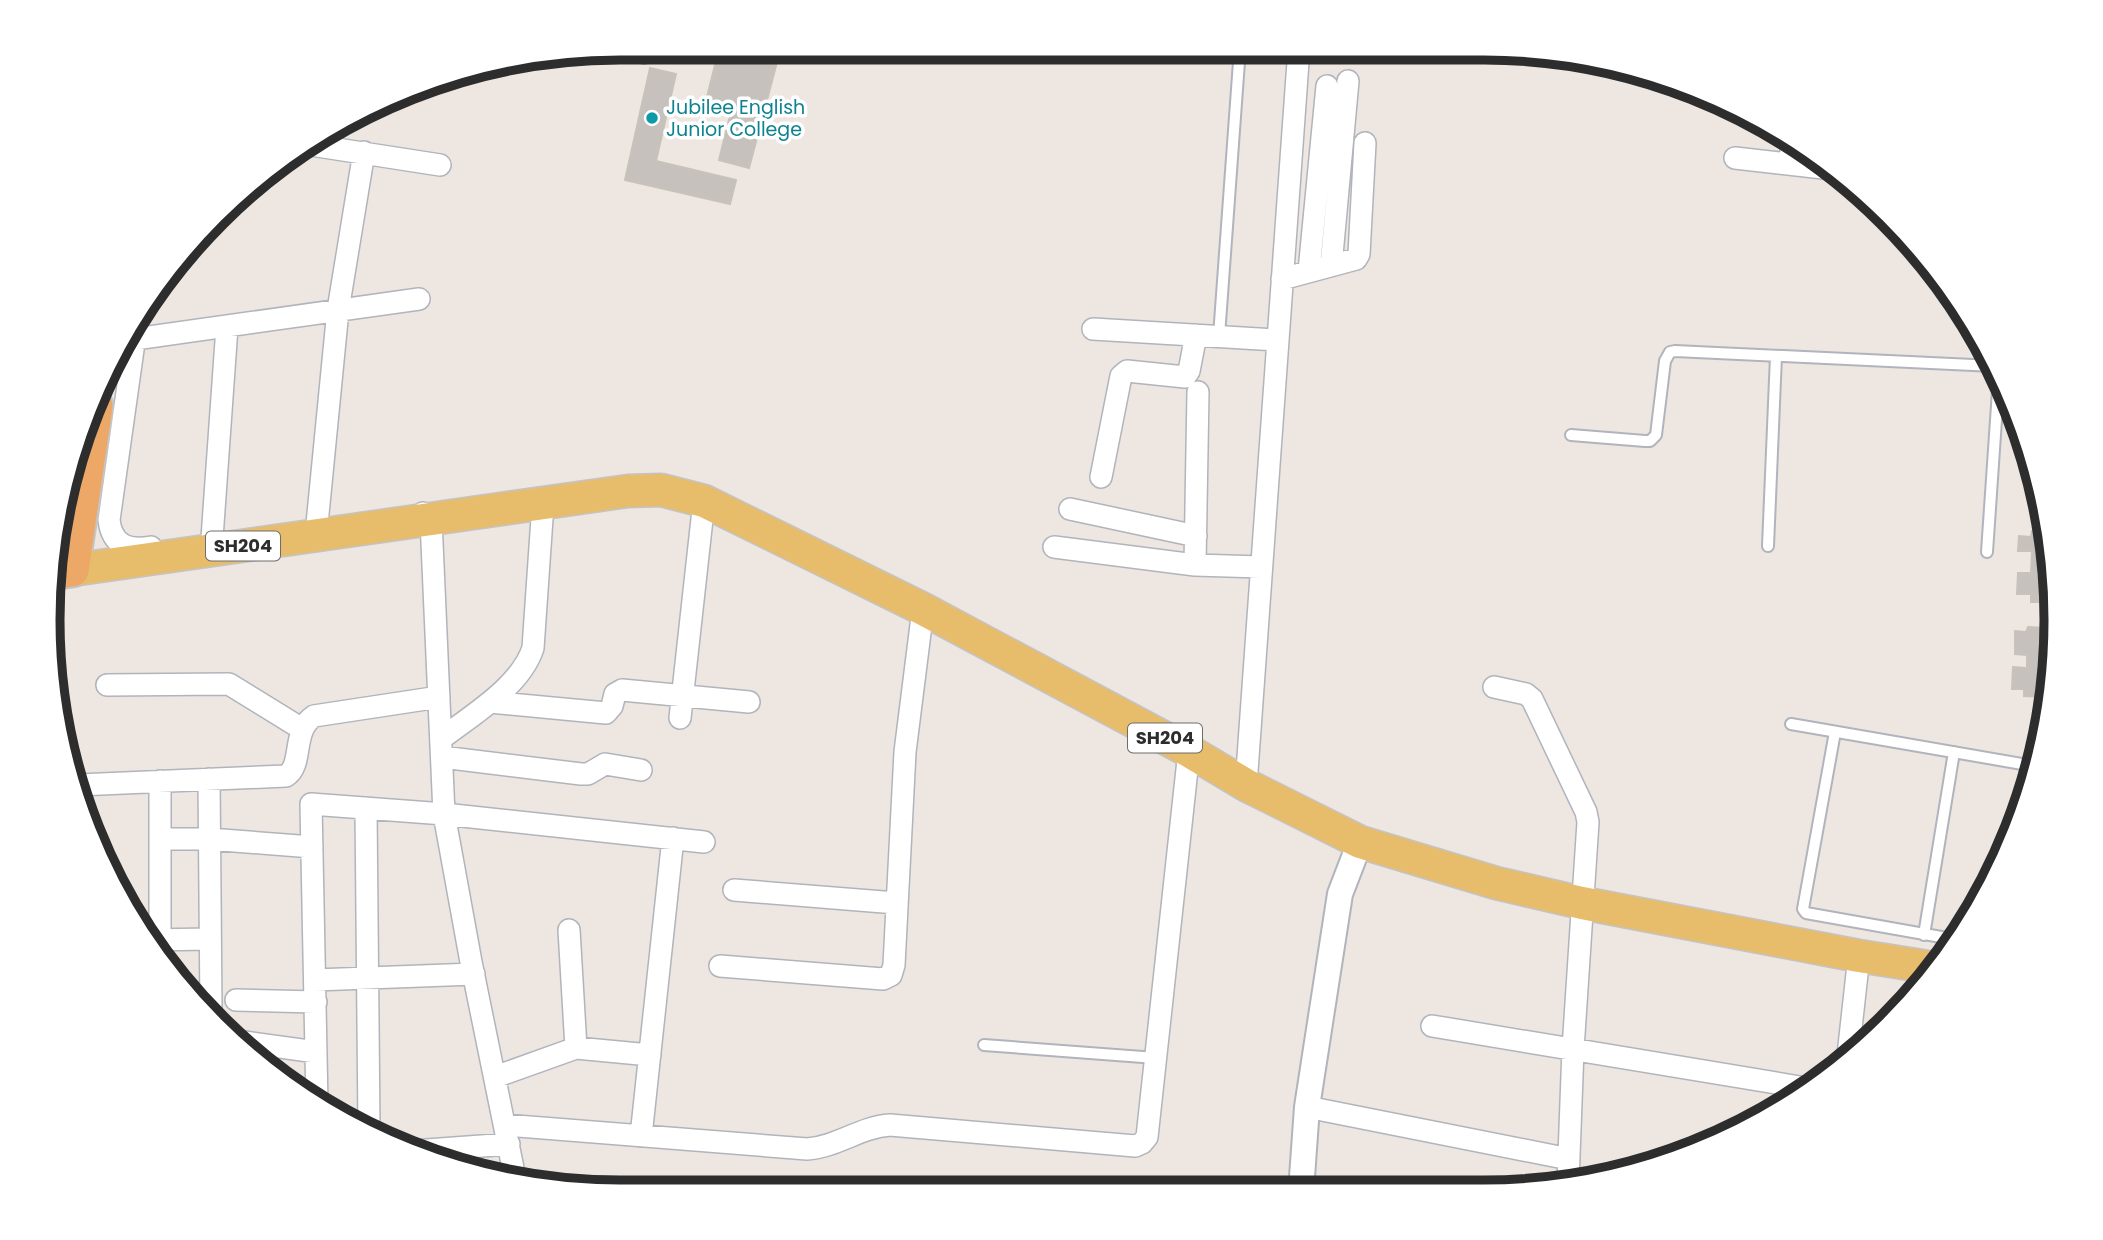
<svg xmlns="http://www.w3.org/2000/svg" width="2103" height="1240" viewBox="0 0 2103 1240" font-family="Poppins,sans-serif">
<rect width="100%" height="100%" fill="#ede6e1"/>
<!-- building -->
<path fill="#c6c1bc" stroke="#c9c2ba" stroke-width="2" d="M701 47H781L749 168 719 160 732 108 706 101 716 61 698 56Z
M650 68 676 74 656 161 736 180 730 204 625 180Z
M2032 531H2047L2052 602H2031V594H2017L2018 573H2031L2032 551H2018L2019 536 2031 537Z
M2028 627 2049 628V640H2054L2047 697 2024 696V689H2012L2013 667 2027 668V655L2015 654V631L2026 632Z"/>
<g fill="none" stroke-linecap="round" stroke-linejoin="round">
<!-- service casing -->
<g stroke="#b1b4bc" stroke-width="14">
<path id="service" d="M644 58 646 47
M1219 336 1240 48
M1571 435 1645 441H1650L1656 435 1665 361 1670 352 1675 351 1994 366
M1768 546 1776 356
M1987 552 1999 376
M1791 724 2034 766
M1835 732 1803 909 1806 913 1958 940
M1924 935 1954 752
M984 1045 1156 1058"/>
</g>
<!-- minor casing -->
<g stroke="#b1b4bc" stroke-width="24">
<path id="minor" d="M311 145 440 165
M1735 158 1832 169
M1790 164 1792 139
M1331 266 1348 81
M1309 271 1327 86
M1282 279 1356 259 1359 254 1365 143
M138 314 109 520C112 545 128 551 151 547
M1093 329 1277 340
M135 339 419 299
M1101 477 1121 376 1127 371 1185 377 1189 371 1196 335
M1070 509 1196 536
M423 513 431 520 444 814 471 962 515 1178
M317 524 338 310 364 152
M212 538 227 327
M1054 547 1195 565 1261 567
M1195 565 1198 392
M107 685 229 684 302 729
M1494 687 1526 694 1532 699 1586 812 1588 822 1573 1049 1568 1182
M490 702 606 713 612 706 615 694 622 690 749 702
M680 718 704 501
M442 738C472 715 521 686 533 648L543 504
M442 757 581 774H588L605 764 641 770
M209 779 211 1011
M160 781V959
M78 785 286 776C304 765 291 731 314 716L439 697
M1246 785 1299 48
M366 808 369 1129
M160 839H209L312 847
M734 890 896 903
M569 930 576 1048
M149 940 210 939
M720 966 883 979 891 975 894 965 905 752 923 609
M315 980 474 974
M236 1000 316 1002
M1432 1026 1806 1088
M244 1042 316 1052
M1848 1055 1859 956
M495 1077 576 1048 650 1055
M317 1104 311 804 444 814 704 842
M1307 1107 1569 1159
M505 1125 807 1149C837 1147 860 1127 890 1125L1135 1146 1142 1143 1147 1137 1189 751
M641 1136 673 838
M413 1151 509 1144"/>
</g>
<!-- tertiary casing -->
<g stroke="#b1b4bc" stroke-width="28">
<path id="tertiary" d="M1301 1191 1307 1107 1340 894 1360 842"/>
</g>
<!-- primary casing -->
<g stroke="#c4c4c4" stroke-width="35">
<path id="primary" d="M72 570 628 491 661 490 704 501 923 609 1189 751 1246 785 1360 842 1496 883 1582 903 1859 956 1935 968"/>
</g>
<!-- trunk casing -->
<g stroke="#c4c4c4" stroke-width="37">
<path id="trunk" d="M57 572 72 570 96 406"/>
</g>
<!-- service -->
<use href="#service" stroke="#fff" stroke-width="10"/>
<!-- minor -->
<use href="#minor" stroke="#fff" stroke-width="21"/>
<!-- tertiary -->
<use href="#tertiary" stroke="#fff" stroke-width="24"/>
<!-- primary -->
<use href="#primary" stroke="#e7bc6b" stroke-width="32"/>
<!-- trunk -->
<use href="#trunk" stroke="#eda868" stroke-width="33"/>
</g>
<!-- markers -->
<circle fill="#0f9aa8" stroke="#fff" stroke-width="2.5" cx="652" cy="118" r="7"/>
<g text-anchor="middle" stroke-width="7" stroke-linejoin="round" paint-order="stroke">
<!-- shield labels -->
<g fill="#fff" stroke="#6c6c6c" stroke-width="2">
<rect x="206" y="531.5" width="74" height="29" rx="5"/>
<rect x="1128" y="723.5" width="74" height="29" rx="5"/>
</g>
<g font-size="18" font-weight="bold" fill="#2d2d2d">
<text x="243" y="552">SH204</text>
<text x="1165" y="744">SH204</text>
</g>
<!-- culture labels -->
<g font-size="19" fill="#0d838f" stroke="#fff" text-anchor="start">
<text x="666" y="114">Jubilee English<tspan x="666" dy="22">Junior College</tspan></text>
</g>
</g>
<!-- crop -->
<path d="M0 0H2103V1240H0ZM620 60H1484A560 560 0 0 1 2044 620V620A560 560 0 0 1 1484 1180H620A560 560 0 0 1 60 620V620A560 560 0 0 1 620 60Z" fill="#fff" fill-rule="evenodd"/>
<path fill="none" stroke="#2d2d2d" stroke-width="9" d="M620 60H1484A560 560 0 0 1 2044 620V620A560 560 0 0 1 1484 1180H620A560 560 0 0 1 60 620V620A560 560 0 0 1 620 60Z"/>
</svg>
